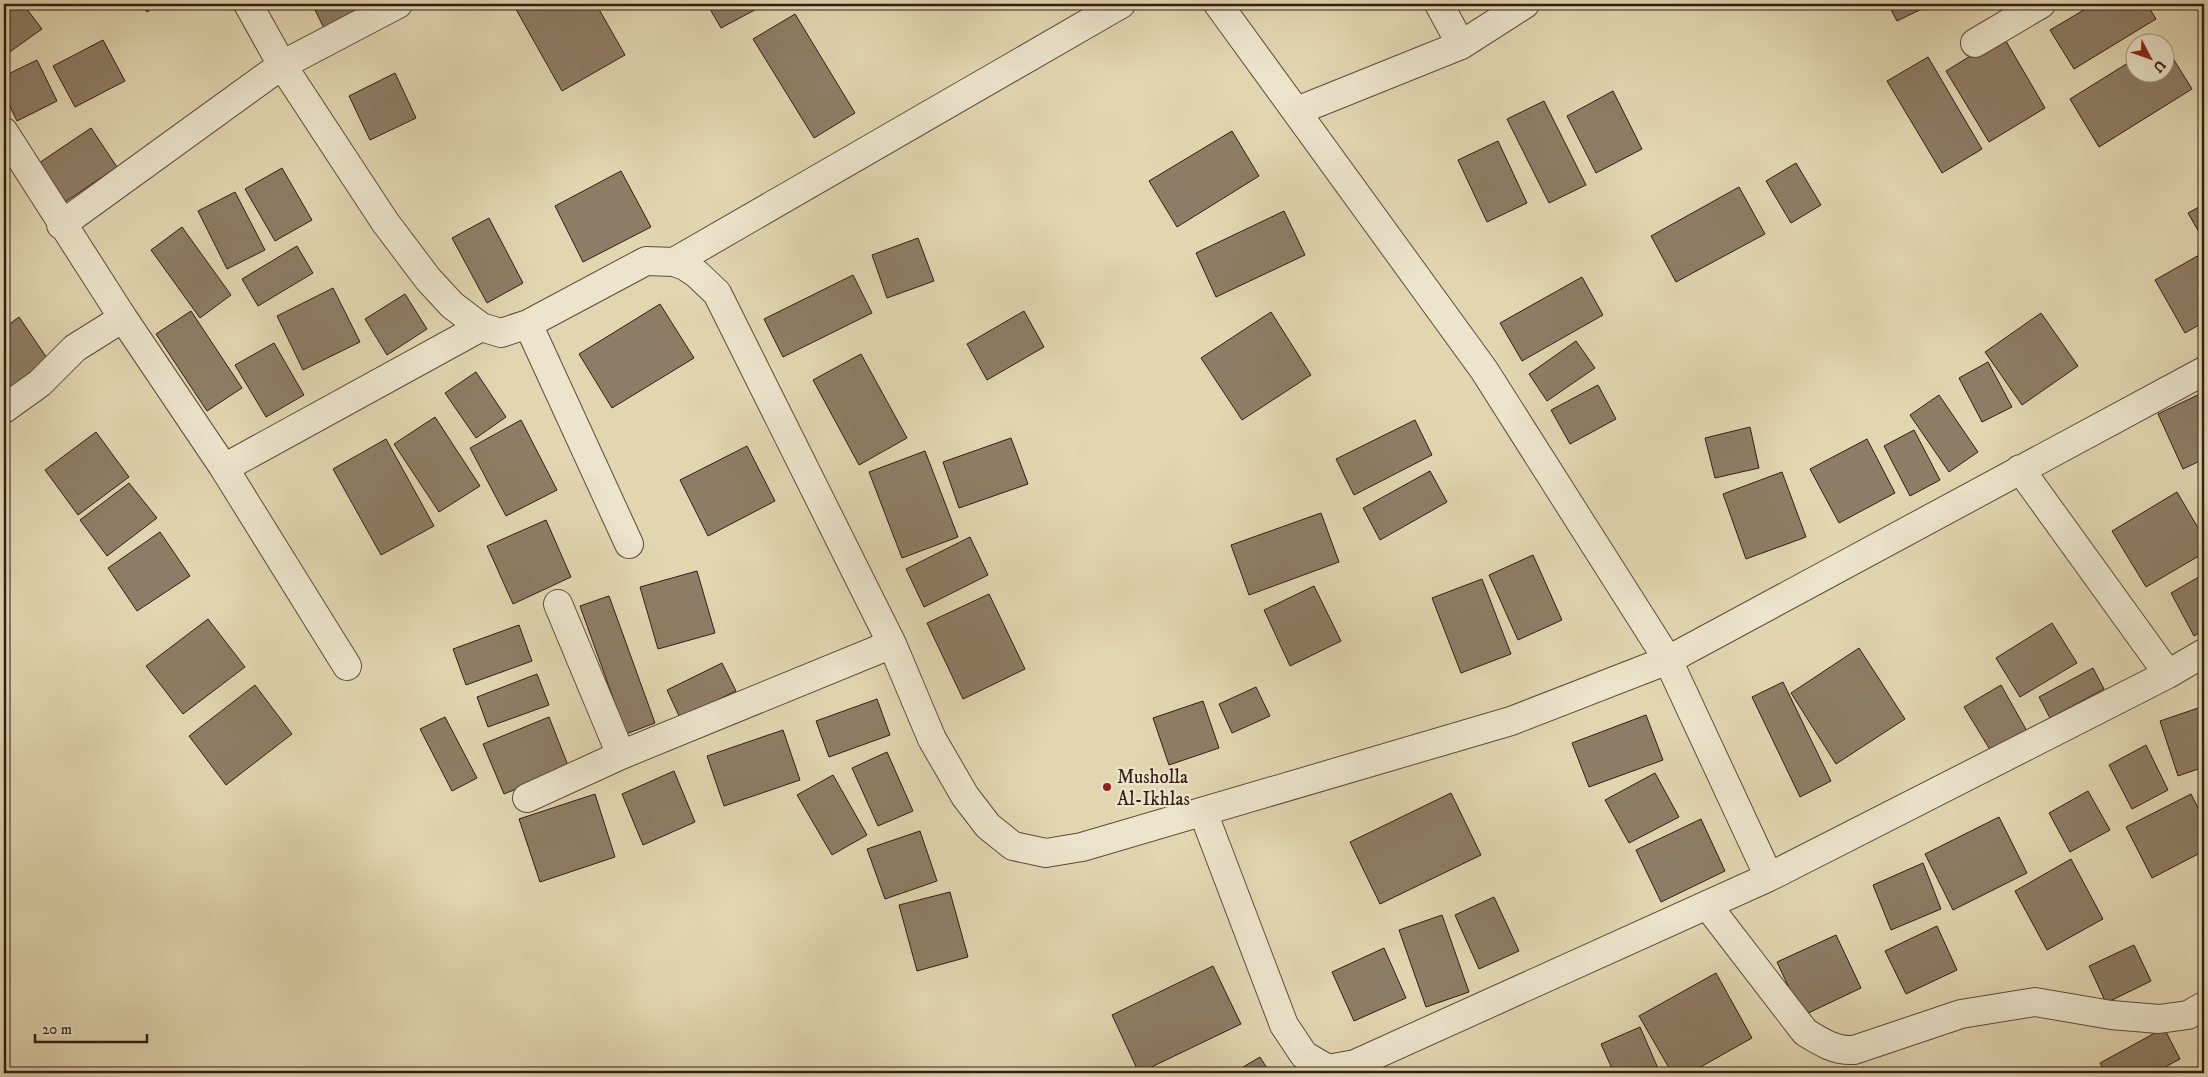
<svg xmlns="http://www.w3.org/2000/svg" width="2208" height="1077" viewBox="0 0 2208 1077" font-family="'IM FELL DW Pica',serif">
<rect width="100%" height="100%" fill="#e2d6b1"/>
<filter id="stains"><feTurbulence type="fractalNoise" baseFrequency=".004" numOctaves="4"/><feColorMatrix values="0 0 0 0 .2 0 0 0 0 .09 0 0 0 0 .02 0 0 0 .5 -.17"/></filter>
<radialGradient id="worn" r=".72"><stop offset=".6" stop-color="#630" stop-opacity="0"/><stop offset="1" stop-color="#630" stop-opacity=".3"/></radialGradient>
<!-- building -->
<path fill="#8e7d66" stroke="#321d14" d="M4 4H23L42 29 4 56Z
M141 4H158L147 12Z
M312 4H357L362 14 326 32Z
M513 4H596L625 55 562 91Z
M707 4H766L721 28Z
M1888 4H1932L1897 21Z
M2094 4H2147L2156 19 2074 69 2050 30Z
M795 14 855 113 814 138 753 39Z
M2003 36 2045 108 1989 142 1946 71Z
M103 40 125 81 75 107 53 66Z
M2166 47 2192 89 2099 147 2070 99 2136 58V72H2166Z
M1928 57 1982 149 1942 173 1887 81Z
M37 60 57 101 17 121 4 94V76Z
M395 73 416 118 370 140 349 96Z
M1613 91 1642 149 1596 173 1567 116Z
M1544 101 1586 185 1549 203 1507 119Z
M91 128 117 167 65 202 39 163Z
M1232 131 1259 176 1177 227 1149 181Z
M1498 141 1527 203 1487 222 1458 160Z
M1796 163 1821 205 1791 223 1766 181Z
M282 168 312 220 275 241 245 189Z
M621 171 651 227 583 262 555 206Z
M1739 187 1765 234 1676 282 1651 236Z
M235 192 265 250 227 269 198 211Z
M2204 204V241L2188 213Z
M1284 211 1305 255 1216 297 1196 253Z
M489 218 523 283 487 303 452 238Z
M182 227 231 295 200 318 151 250Z
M918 238 934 281 887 298 872 255Z
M297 246 313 273 258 306 242 279Z
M2201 254 2204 259V322L2185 333 2155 280Z
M853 275 872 313 783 357 764 319Z
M1582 277 1603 315 1522 361 1500 323Z
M333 288 360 342 303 370 277 316Z
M405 294 427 329 387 355 365 319Z
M660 304 694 358 612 408 579 354Z
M191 311 242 388 207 411 156 334Z
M1024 311 1044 347 987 380 967 344Z
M1271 312 1311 375 1242 420 1201 358Z
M2041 313 2078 366 2022 405 1985 352Z
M19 317 51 364 4 397V328Z
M1576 341 1595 368 1547 401 1529 374Z
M274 343 304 395 266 417 235 365Z
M861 354 907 438 859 465 813 380Z
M1988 362 2012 407 1982 422 1959 378Z
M476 372 506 417 476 438 445 393Z
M1598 385 1616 419 1570 444 1551 410Z
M2204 392V459L2183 469 2158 414Z
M1939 395 1978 452 1949 472 1910 415Z
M435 417 480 486 439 512 394 444Z
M521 420 557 490 506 516 470 448Z
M1415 420 1432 455 1354 495 1336 459Z
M1750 427 1759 468 1715 478 1705 438Z
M1914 430 1940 480 1910 496 1884 446Z
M96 432 129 477 78 515 45 470Z
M1011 438 1028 484 959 508 943 462Z
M386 439 434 526 381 555 333 469Z
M1867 439 1895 493 1839 523 1810 469Z
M747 446 775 501 708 536 680 480Z
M925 451 958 537 902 558 869 472Z
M1430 471 1447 502 1380 540 1363 508Z
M1782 472 1806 537 1746 559 1723 494Z
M129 483 157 518 107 556 80 520Z
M2177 492 2204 538V553L2146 587 2112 531Z
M1321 513 1339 562 1249 595 1231 545Z
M546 520 571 577 513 604 487 546Z
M160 532 190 576 137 611 108 568Z
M970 537 988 575 924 607 906 569Z
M1533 555 1562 620 1518 640 1489 575Z
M697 571 715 633 658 649 640 587Z
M2204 574V630L2194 636 2171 593Z
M1482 579 1511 654 1461 673 1432 598Z
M1314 586 1341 641 1290 666 1264 610Z
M989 594 1025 669 963 699 927 623Z
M609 596 655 723 626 734 580 606Z
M208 619 245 667 183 714 146 666Z
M2052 623 2077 663 2020 697 1996 658Z
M519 625 532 661 466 685 453 649Z
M1859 648 1905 719 1836 764 1791 693Z
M722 663 736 691 680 718 667 690Z
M2093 668 2104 689 2050 718 2039 697Z
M537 674 549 705 488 727 477 697Z
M1783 682 1831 781 1800 797 1752 697Z
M255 685 292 734 226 785 189 736Z
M2001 685 2028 733 1992 753 1964 707Z
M1256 687 1270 716 1232 733 1219 704Z
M877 699 890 735 829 757 816 721Z
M1203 701 1219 748 1169 765 1153 718Z
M2204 706V767L2178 776 2160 721Z
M1646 715 1663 760 1589 787 1572 743Z
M445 717 477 778 452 791 420 729Z
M549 717 569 768 504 794 483 744Z
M783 730 800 780 724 806 707 756Z
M2146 745 2168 790 2132 809 2109 765Z
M887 752 913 811 878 826 852 768Z
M674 771 695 822 643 845 622 794Z
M1655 773 1679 817 1629 843 1605 800Z
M833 775 867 835 832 855 797 795Z
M2088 791 2110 830 2070 852 2049 813Z
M1451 793 1481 855 1380 904 1350 842Z
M595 794 615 857 540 882 519 819Z
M2191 794 2204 820V851L2152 878 2126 827Z
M1999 817 2027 873 1953 910 1925 854Z
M1701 819 1725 871 1661 902 1636 850Z
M920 831 937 881 885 899 867 849Z
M2071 859 2103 919 2047 950 2015 891Z
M1923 863 1941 909 1891 930 1873 885Z
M950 892 968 957 917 971 899 905Z
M1494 897 1519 951 1479 969 1455 915Z
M1442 915 1469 992 1426 1007 1399 930Z
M1937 926 1957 970 1906 994 1885 951Z
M1836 935 1861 988 1802 1016 1777 962Z
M2134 945 2151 981 2106 1003 2089 966Z
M1384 948 1406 998 1354 1021 1332 972Z
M1213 966 1241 1024 1139 1073 1112 1015Z
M1716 973 1752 1038 1690 1073H1672L1639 1016Z
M1640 1027 1660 1073H1614L1601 1044Z
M2164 1028 2180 1059 2154 1073H2105L2100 1063Z
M1260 1057 1270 1073H1233Z
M2204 1064V1073H2187V1072Z"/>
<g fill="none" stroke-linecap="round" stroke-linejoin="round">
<!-- street casing -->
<g stroke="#5e4b3b" stroke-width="30">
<path id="street" d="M248 4 282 65 385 222 428 279 452 305 481 327 501 333 528 324 646 261 674 262 685 266 697 274 717 293 892 644 932 739 965 796 988 826 1013 846 1046 853 1082 847 1511 721 1668 660 2204 371
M1218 4 1484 370 1668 660 1769 877
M1439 4 1461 45
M1975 43 2041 4
M1297 111 1461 45 1525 4
M4 132 123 318 224 468 347 666
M61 225 282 65 398 4
M674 262 1121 4
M528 324 629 544
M4 409 40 383 75 348 123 318
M224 468 481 327
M2020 469 2168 674
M558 604 621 755
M527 798 621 755 892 644
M1203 812 1284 1025 1304 1055 1328 1069 1355 1064 1769 877 2168 674 2204 653
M1708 906 1805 1032C1821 1042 1835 1051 1854 1050L1961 1014 2035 1002 2111 1015 2159 1019 2188 1015 2204 1006"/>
</g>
<!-- street -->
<use href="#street" stroke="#ece4cc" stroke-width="28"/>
</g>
<!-- markers -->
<circle fill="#8f2418" stroke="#ece4cc" stroke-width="2" cx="1107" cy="787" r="5"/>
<g text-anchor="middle" stroke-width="4.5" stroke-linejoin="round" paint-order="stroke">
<!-- poi labels -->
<g font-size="19" fill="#321d14" stroke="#ece4cc" text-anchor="start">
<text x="1117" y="783">Musholla<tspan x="1117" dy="22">Al-Ikhlas</tspan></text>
</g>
</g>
<!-- margin -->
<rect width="2208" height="1077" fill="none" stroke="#e2d6b1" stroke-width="20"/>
<rect x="5" y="5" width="2198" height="1067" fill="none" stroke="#321d14" stroke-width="2.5"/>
<rect x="10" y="10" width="2188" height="1057" fill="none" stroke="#321d14"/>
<!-- north arrow -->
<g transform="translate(2150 58) rotate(131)"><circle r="24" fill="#ece4cc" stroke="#a29482"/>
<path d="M0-4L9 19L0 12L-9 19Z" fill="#8f2418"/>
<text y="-8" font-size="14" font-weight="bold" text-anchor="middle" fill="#321d14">U</text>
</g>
<!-- scale -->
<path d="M35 1034v8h112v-8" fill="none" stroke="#321d14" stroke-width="2.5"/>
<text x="42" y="1034" font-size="15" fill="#321d14" stroke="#ece4cc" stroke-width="4" paint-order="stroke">20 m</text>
<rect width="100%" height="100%" filter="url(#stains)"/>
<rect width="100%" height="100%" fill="url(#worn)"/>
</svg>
